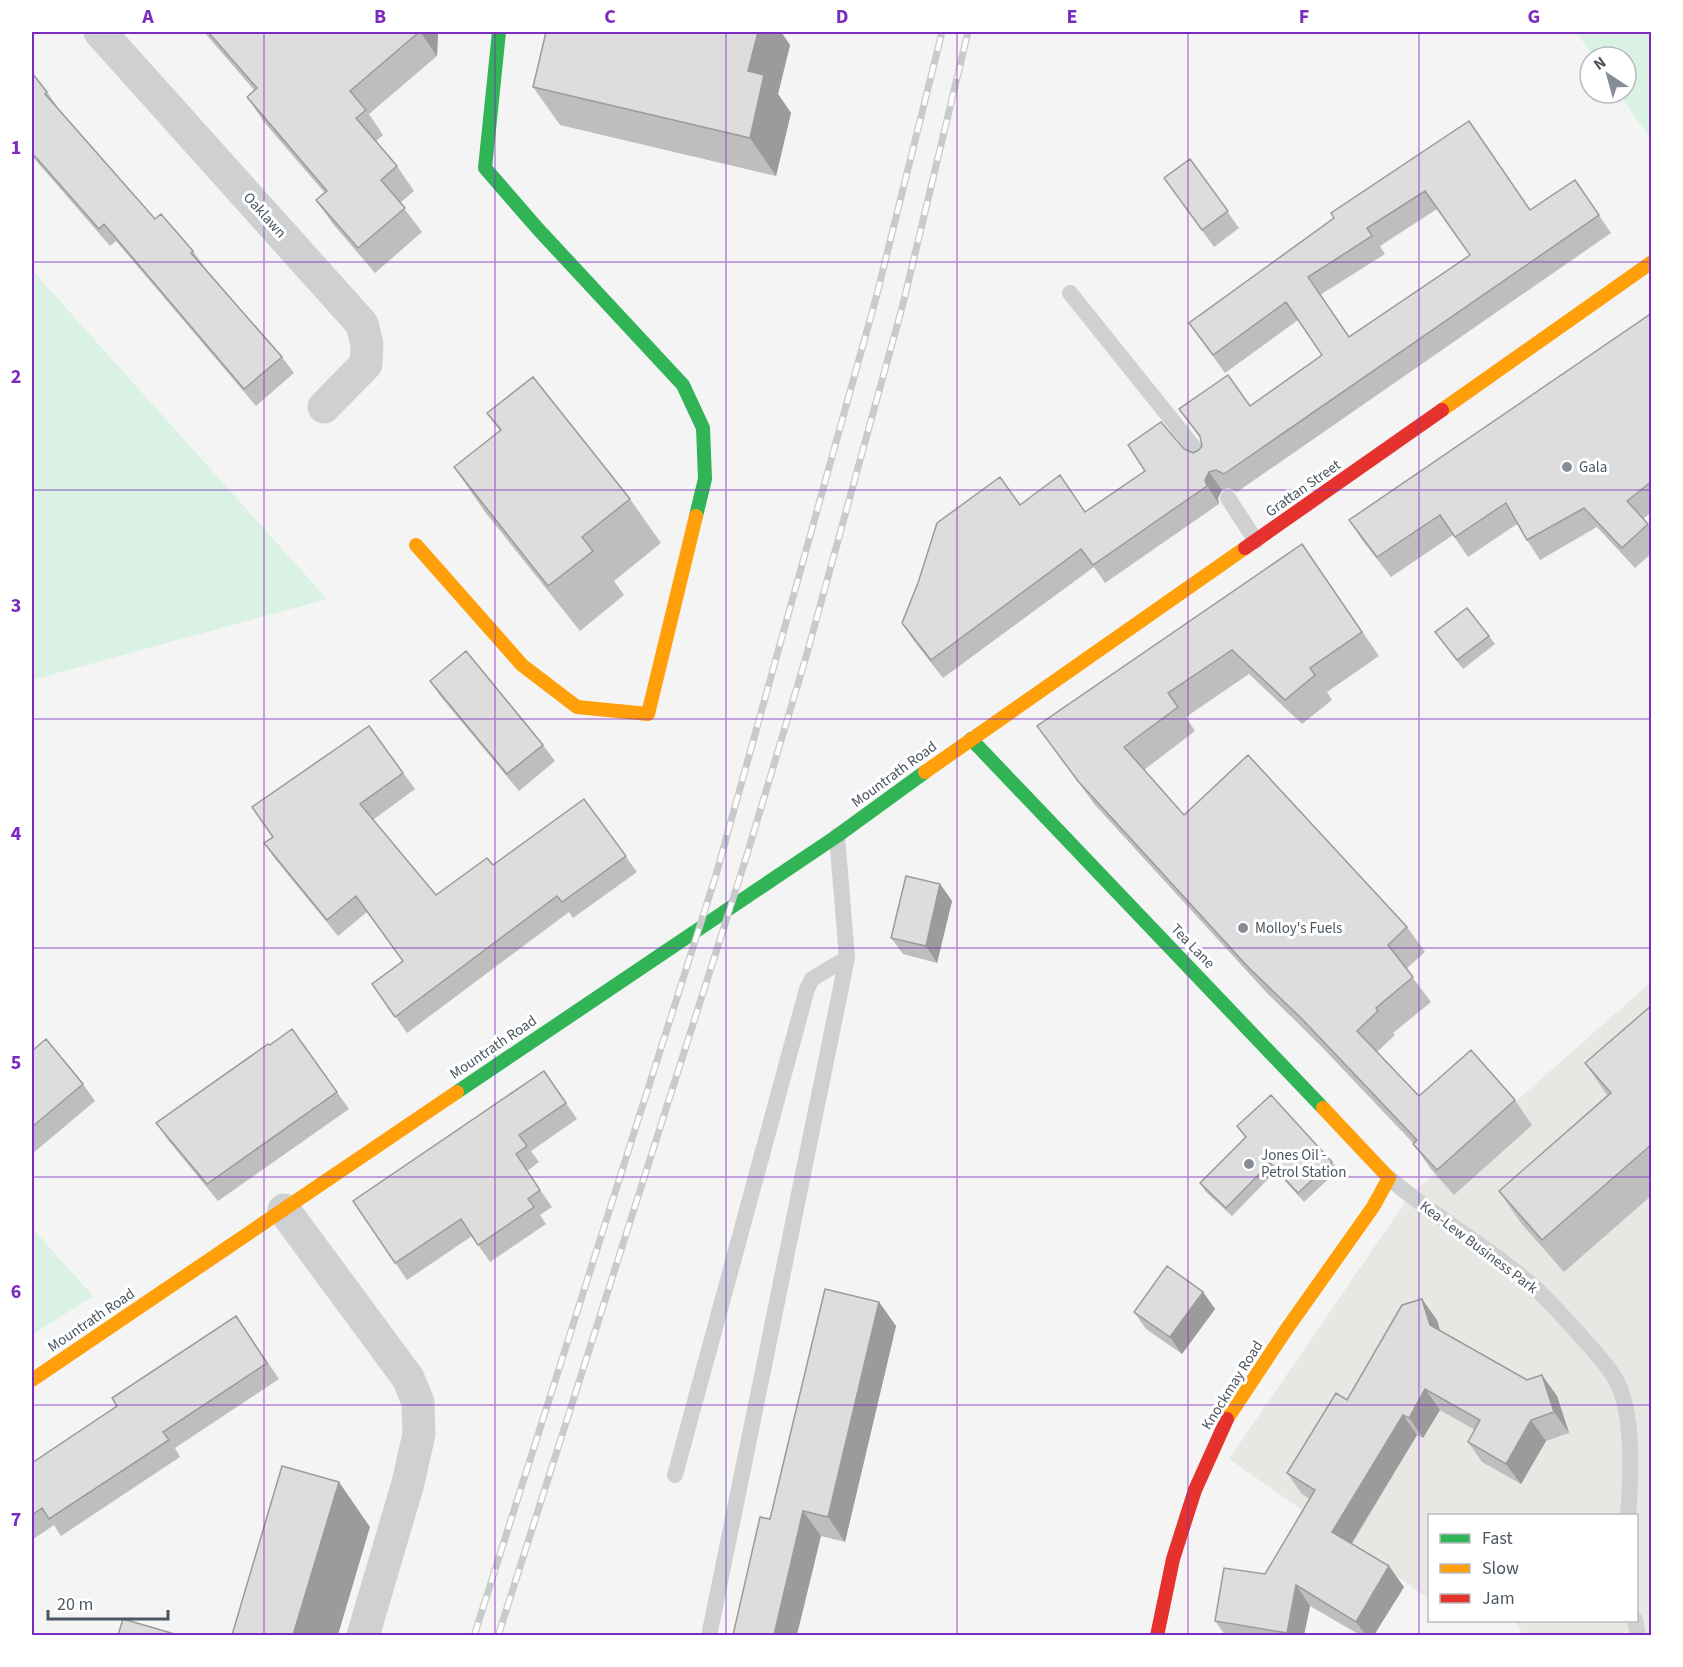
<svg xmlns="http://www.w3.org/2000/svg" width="1683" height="1667" viewBox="0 0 1683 1667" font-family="'Source Sans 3',sans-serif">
<rect width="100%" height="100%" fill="#f4f4f4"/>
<!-- commercial -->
<path fill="#e8e7e3" d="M1651 982V1635H1523L1515 1621 1636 1620V1516H1430L1429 1599 1229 1459 1410 1195Z"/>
<!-- green -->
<path fill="#d9f2e3" d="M1576 32H1651V140L1619 93H1626V57H1594Z
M32 270 327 599 32 680Z
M32 1228 93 1296 32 1335Z"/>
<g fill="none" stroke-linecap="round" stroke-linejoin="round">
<!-- lane -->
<path stroke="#ced0d2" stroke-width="16" d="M1070 293 1204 460
M1228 498 1256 541
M1389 1178C1434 1217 1487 1246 1532 1285 1549 1300 1564 1318 1579 1334 1592 1349 1607 1364 1616 1380 1634 1412 1631 1480 1628 1516
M675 1475 807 989 812 979 847 958
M1635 1620 1638 1636
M709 1636 847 958 837 836"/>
<!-- street -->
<path stroke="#ced0d2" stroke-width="33" d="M100 32 362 324 367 344 366 364 324 407
M284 1210 408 1378 418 1402 419 1434 408 1483 363 1636"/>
<!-- fast -->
<path stroke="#30b455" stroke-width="14" d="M499 32 485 168 538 229 683 385 703 428 705 479 696 516
M971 739 1323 1108
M457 1092 837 836 925 772"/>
<!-- slow -->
<path stroke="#ff9f0a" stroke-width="14" d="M1442 410 1652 262
M416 545 522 665 577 707 648 714 696 516
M925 772 1245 548
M32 1380 457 1092
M1227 1419 1286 1330 1373 1207 1389 1178 1323 1108"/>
<!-- jam -->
<path stroke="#e5322d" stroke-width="14" d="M1245 548 1442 410
M1157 1636 1173 1559 1195 1490 1227 1419"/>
<!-- rail casing -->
<g stroke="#c9cacc" stroke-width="7">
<path id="rail" d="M474 1636 716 875 876 298 942 32
M498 1636 746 858 806 657 903 304 968 32"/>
</g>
<!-- rail -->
<use href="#rail" stroke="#fff" stroke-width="4.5" stroke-dasharray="14" stroke-linecap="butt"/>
</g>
<!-- wall -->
<path fill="#bebebf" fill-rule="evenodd" d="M204 32H438L437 56 369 114 383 135 376 141 397 166 414 191 400 203 422 232 375 273 333 224 316 200 324 192 264 122 247 97 254 90Z
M546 32H781L790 45 778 94 791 113 776 176 560 125 533 87Z
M32 73 47 92 59 109 155 219 193 251 205 268 282 357 294 373 256 406 116 241 110 246 32 156Z
M1469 121 1530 210 1575 180 1611 233 1237 492 1228 488 1222 490 1218 498 1219 504 1105 583 1094 567 943 678 914 641 902 623 1020 505 1086 511 1184 449 1193 453 1199 450 1202 446 1201 439 1179 409 1250 406 1322 355 1298 320 1225 373 1189 323ZM1437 209 1470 255 1349 336 1320 295 1385 254 1380 246Z
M1190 159 1239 228 1214 247 1164 178Z
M1652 313V512L1643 519 1652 529V553L1635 568 1597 527 1540 560 1527 540 1517 524 1468 557 1453 535 1391 577 1362 540 1349 520Z
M487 413 630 499 661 543 614 581 624 595 580 631 485 512 454 467 500 431Z
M1302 544 1379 656 1327 692 1332 700 1302 724 1249 674 1186 717 1195 731 1144 770 1184 815 1407 927 1425 952 1406 969 1431 1002 1393 1033 1395 1035 1377 1052 1419 1096 1515 1100 1532 1125 1454 1195 1430 1168 1413 1143 1319 1044 1266 992 1095 805 1037 726Z
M1435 632 1489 636 1495 644 1463 669Z
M430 681 543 745 555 761 519 791 441 697Z
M369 726 415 789 373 820 436 895 493 865 584 799 637 872 573 918 569 912 407 1033 372 984 403 962 367 912 338 936 275 859 264 843 273 837Z
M940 884 952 901 937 963 903 954 891 938Z
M1652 1005V1195L1564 1272 1521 1223 1499 1191 1607 1095 1585 1063Z
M292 1029 349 1109 218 1201 168 1140 156 1123Z
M32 1051 83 1084 95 1101 32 1154Z
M544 1071 577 1119 531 1151 539 1162 527 1171 552 1207 540 1215 546 1224 490 1262 472 1236 407 1280 353 1201Z
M1237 1126 1332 1162 1338 1170 1304 1202 1276 1171 1232 1216 1206 1192 1200 1183 1246 1138Z
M1203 1292 1215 1309 1182 1354 1146 1329 1134 1312Z
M879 1302 896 1326 845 1542 821 1536 770 1519Z
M1437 1320 1440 1330 1557 1396 1569 1433 1546 1441 1521 1484 1482 1462 1468 1442 1475 1430 1440 1410 1423 1438 1417 1435 1352 1544 1404 1587 1374 1635H1360L1310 1606 1304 1635H1225L1215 1621 1265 1574 1310 1499 1302 1494 1287 1473 1347 1400Z
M248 1333 279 1379 175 1448 180 1457 61 1536 54 1525 32 1540V1463Z"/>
<!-- shaded-wall -->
<path fill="#9b9b9b" d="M420 32H438L437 56Z
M758 32H781L790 45 778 94 791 113 776 176 750 138 748 71Z
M1209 472 1222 490 1218 498 1219 504 1207 486 1205 480Z
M940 884 952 901 937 963 926 946Z
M1203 1292 1215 1309 1182 1354 1170 1337Z
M1422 1299 1437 1320 1444 1345 1430 1325Z
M879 1302 896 1326 845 1542 828 1517Z
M1542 1375 1557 1396 1569 1433 1554 1412Z
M1425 1389 1440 1410 1423 1438 1409 1418Z
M1403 1415 1417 1435 1346 1552 1332 1532Z
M1531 1420 1546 1441 1521 1484 1506 1464Z
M339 1482 370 1527 338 1635H293Z
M803 1511 821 1536 797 1635H774Z
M1389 1566 1404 1587 1374 1635H1366L1356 1622Z
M1296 1585 1310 1606 1304 1635H1288L1287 1633Z"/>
<!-- building -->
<path fill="#ddddde" stroke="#9b9b9b" stroke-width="1.5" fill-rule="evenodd" d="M208 32H419L350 91 366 110 356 118 397 166 381 180 405 208 358 248 316 200 327 191 247 97 257 88Z
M546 32H758L748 71 764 75 750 138 533 87Z
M32 73 47 92 45 94 155 219 161 214 193 251 191 253 282 357 244 389 104 224 99 229 32 153Z
M1469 121 1530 210 1575 180 1599 215 1224 474 1216 470 1209 472 1205 480 1207 486 1093 565 1081 549 931 660 902 623 918 583 937 523 1000 477 1020 505 1060 475 1085 512 1145 471 1128 445 1161 422 1184 449 1193 453 1199 450 1202 446 1200 436 1179 409 1228 375 1250 406 1322 355 1286 302 1213 355 1189 323 1334 218 1331 213ZM1425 191 1470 255 1349 337 1308 277 1372 236 1367 228Z
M1190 159 1228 211 1202 230 1164 178Z
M1652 313V481L1627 501 1648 524 1622 548 1584 508 1527 540 1506 503 1455 537 1440 515 1377 557 1349 520Z
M533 377 630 499 582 537 593 551 548 586 454 467 501 430 487 413Z
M1302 544 1362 632 1310 668 1315 675 1285 700 1232 650 1168 693 1178 707 1124 747 1184 815 1248 755 1407 927 1388 945 1413 977 1376 1008 1378 1011 1357 1031 1419 1096 1471 1050 1515 1100 1437 1170 1413 1144 1417 1140 1302 1019 1249 968 1078 781 1037 726Z
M1467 608 1489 636 1457 660 1435 632Z
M466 651 543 745 507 774 430 681Z
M369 726 403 773 360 804 436 895 487 858 493 865 584 799 626 856 562 902 557 896 395 1017 372 984 403 961 356 896 327 920 264 843 273 837 252 807Z
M906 876 940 884 926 946 891 938Z
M1652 1005V1144L1542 1240 1499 1191 1611 1093 1585 1063Z
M292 1029 337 1092 207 1184 156 1123 268 1044 270 1045Z
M46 1039 83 1084 32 1127V1051Z
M544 1071 566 1103 519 1135 527 1146 516 1154 540 1190 528 1199 534 1207 478 1245 461 1219 395 1263 353 1201Z
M1271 1095 1332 1162 1298 1193 1270 1163 1226 1208 1200 1183 1246 1137 1237 1126Z
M1167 1266 1203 1292 1170 1337 1134 1312Z
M825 1289 879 1302 828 1517 803 1511 774 1635H733L760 1517 770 1519Z
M1422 1299 1430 1325 1527 1380 1542 1375 1554 1412 1531 1420 1506 1464 1468 1442 1480 1420 1425 1389 1409 1418 1403 1415 1332 1532 1389 1566 1356 1622 1296 1585 1287 1633 1215 1621 1224 1568 1265 1574 1315 1490 1287 1473 1336 1393 1347 1400 1402 1305Z
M236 1316 267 1363 163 1432 169 1440 49 1519 42 1508 32 1515V1463L117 1406 112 1398Z
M282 1466 339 1482 293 1635H232Z
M123 1619 178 1635H118Z"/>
<!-- grid -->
<path fill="none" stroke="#7b2cbf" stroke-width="1.5" stroke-opacity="0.55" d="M264 32V1636M495 32V1636M726 32V1636M957 32V1636M1188 32V1636M1419 32V1636M32 262H1652M32 490H1652M32 719H1652M32 948H1652M32 1177H1652M32 1405H1652"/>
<!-- markers -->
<g fill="#868d94" stroke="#fff" stroke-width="2">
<circle cx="1567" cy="467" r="6"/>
<circle cx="1243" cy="928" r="6"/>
<circle cx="1249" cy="1164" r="6"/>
</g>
<g text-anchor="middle" stroke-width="6" stroke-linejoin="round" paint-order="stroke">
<!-- street labels -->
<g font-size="15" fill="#4a5661" stroke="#fff">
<text transform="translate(265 215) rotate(48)" y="5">Oaklawn</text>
<text transform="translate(1303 488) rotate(-35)" y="5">Grattan Street</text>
<text transform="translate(894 774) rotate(-36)" y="5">Mountrath Road</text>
<text transform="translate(1193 946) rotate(46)" y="5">Tea Lane</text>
<text transform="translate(493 1047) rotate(-34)" y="5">Mountrath Road</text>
<text transform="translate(1479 1247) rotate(37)" y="5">Kea-Lew Business Park</text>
<text transform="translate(91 1320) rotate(-34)" y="5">Mountrath Road</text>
<text transform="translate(1232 1385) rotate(-58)" y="5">Knockmay Road</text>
</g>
<!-- poi labels -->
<g font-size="15" fill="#4a5661" stroke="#fff" text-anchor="start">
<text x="1579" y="472">Gala</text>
<text x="1255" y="933">Molloy's Fuels</text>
<text x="1261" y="1160">Jones Oil -<tspan x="1261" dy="17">Petrol Station</tspan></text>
</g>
</g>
<!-- border -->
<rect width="1683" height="1667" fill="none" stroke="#ffffff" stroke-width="66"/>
<!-- legend -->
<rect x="1428" y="1514" width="210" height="108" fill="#ffffff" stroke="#b7bbc0" stroke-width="1.5"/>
<rect x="1440" y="1534" width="30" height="9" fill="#30b455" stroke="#b7bbc0" stroke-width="1.5"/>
<text x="1482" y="1544" font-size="18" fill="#4a5661">Fast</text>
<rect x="1440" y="1564" width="30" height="9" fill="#ff9f0a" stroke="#b7bbc0" stroke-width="1.5"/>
<text x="1482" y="1574" font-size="18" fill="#4a5661">Slow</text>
<rect x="1440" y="1594" width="30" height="9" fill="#e5322d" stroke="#b7bbc0" stroke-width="1.5"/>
<text x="1482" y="1604" font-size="18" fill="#4a5661">Jam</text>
<!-- north arrow -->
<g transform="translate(1608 75) rotate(324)"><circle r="28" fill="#ffffff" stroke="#b7bbc0" stroke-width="1.5"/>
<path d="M0-4.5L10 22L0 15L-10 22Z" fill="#868d94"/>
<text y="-9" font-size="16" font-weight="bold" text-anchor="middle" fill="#4a5661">N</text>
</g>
<!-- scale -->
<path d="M48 1610v9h120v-9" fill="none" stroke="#4a5661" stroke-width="3"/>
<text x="57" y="1610" font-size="18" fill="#4a5661" stroke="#ffffff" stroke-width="4.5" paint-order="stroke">20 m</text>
<rect x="33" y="33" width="1617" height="1601" fill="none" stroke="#7b2cbf" stroke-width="2"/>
<g font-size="20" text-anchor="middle" font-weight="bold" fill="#7b2cbf">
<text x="148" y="23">A</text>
<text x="380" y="23">B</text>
<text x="610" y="23">C</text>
<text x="842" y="23">D</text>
<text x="1072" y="23">E</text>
<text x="1304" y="23">F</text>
<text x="1534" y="23">G</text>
<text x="16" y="154">1</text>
<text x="16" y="383">2</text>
<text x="16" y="612">3</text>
<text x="16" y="840">4</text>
<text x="16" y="1069">5</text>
<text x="16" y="1298">6</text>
<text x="16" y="1526">7</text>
</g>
</svg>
